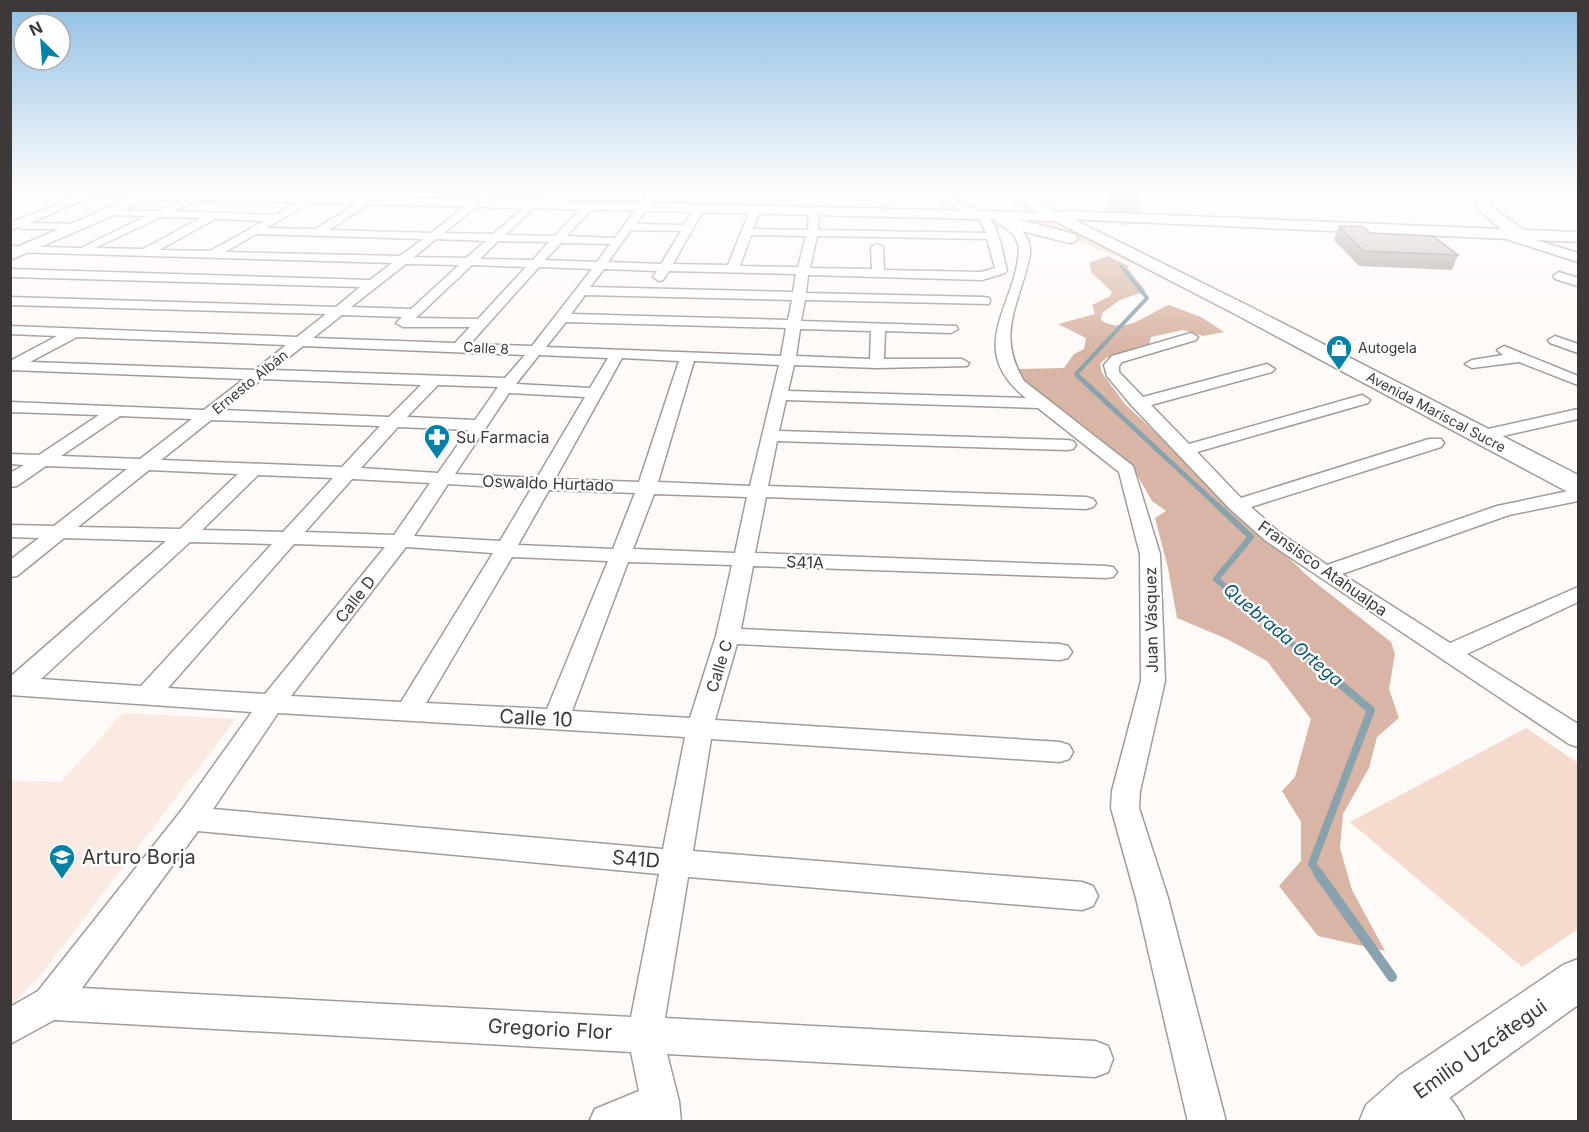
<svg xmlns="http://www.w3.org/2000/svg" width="1589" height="1132" viewBox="0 0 1589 1132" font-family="Inter,sans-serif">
<rect width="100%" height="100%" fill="#fefaf8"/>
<!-- built -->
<path fill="#fbeae2" d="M123 713 236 719 39 977 11 1006V781L61 782Z"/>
<!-- green -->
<path fill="#f6dace" d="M377 191H481L469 200 366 198Z
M731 191H866L873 196 746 207Z
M1002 218 1051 219 1151 266 1141 267 1062 234Z
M1526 728 1578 763V929L1522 967 1350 822Z"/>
<!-- forest -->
<path fill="#d9b5a5" d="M1108 256 1129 266 1127 268 1146 291 1120 300 1102 313 1101 320C1125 336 1146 314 1169 305L1201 317 1224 332 1203 336 1183 330 1151 337 1149 344 1106 358 1100 364 1102 373 1125 404 1311 579 1391 642 1395 654 1389 689 1399 718 1377 737 1369 768 1343 814 1340 848 1352 890 1385 951 1318 936 1279 886 1301 861V822L1282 791 1295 777 1311 719 1267 661 1227 639 1177 618 1168 568 1155 518 1166 511 1152 501 1133 468 1023 379 1017 369 1064 368 1074 354 1084 349 1086 338 1058 324 1095 314 1092 305 1110 296 1112 292 1092 273 1089 263Z"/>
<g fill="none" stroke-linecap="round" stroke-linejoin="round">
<!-- stream-far5 -->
<path stroke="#89a3ae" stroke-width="3" d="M1121 266 1127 274"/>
<!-- stream-far4 -->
<path stroke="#89a3ae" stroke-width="4" d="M1079 377 1076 374 1147 298 1126 272"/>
<!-- stream-far3 -->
<path stroke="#89a3ae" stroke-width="5" d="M1077 375 1218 506"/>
<!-- stream-far2 -->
<path stroke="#89a3ae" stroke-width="6" d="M1217 505 1251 537 1216 579 1323 670"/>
<!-- stream-far1 -->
<path stroke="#89a3ae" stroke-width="8" d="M1320 875 1312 864 1371 710 1321 668"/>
<!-- stream -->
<path stroke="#89a3ae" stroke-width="10" d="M1318 873 1392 977"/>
<!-- river -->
<path stroke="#aad0e1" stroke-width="34" d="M1124 204 1125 208"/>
<!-- minor casing -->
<g stroke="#a39b97" stroke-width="3">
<path id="minor" d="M10 191 149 192 154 195 149 198 90 197 30 223 80 224 81 226 76 229H24L19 227 10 230V223L78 196 10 195Z
M484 191H495L444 233 493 234 531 202 536 205 535 207 505 235 555 236 584 205 588 204 593 207 567 236 615 238 649 191H659L636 224 684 225 695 207H703L704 209 673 264 728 265 750 210 755 207 760 210 753 229 808 230 809 211 814 208 819 211 818 230 986 233 980 220 923 191C940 191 986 209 994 225 1001 238 1003 256 1007 270L1005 273 982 280 808 275 806 293 984 297 989 298 990 301 989 304 805 300 801 321 956 326 958 329 951 333 885 331 884 359H962L969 363 967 366 877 368 794 365 788 391 1026 398C962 347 1019 304 1019 246L1014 235 992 217 1001 215C1016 224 1032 235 1030 255 1020 304 995 333 1024 381L1133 466 1160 554 1165 681 1140 791 1139 808 1168 898 1226 1122H1188L1136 898 1111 808 1112 791 1141 681 1140 554 1119 472 1038 408 786 400 779 431 1067 440 1073 441 1076 445 1073 449 1067 450 777 441 768 486 1086 497 1093 499 1096 503 1093 507 1086 509 766 497 755 553 1106 566 1113 567 1117 572 1113 577 1106 578 753 566 741 629 1060 644 1068 646 1072 652 1068 658 1060 660 737 644 715 720 1060 742 1069 745 1073 752 1069 759 1060 762 711 739 693 851 1082 882 1093 886 1098 896 1093 906 1082 910 688 877 665 1018 1095 1041 1108 1046 1113 1059 1108 1072 1095 1077 667 1054 679 1101 681 1122H589L595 1109 639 1091 631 1052 54 1020 10 1044V1007L38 991 181 811 252 712 10 695V677L166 541 64 538 17 576 10 577V560L39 538 10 537V525L54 526 127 469 46 466 17 486 10 487V473L24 465 10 464V454L39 455 99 415 10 412V402L204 410 244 379 10 370V361L57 336 10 334V326L297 337 326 314 10 305V297L336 307 360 287 10 277V269L370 280 392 263 10 252V246L81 248 146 216 110 215 105 212 106 210 158 211 198 193 203 196 201 198 174 211 275 215 310 196 315 199 313 201 266 228 315 229 368 197 371 198V202L329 230 431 233ZM161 217 201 218 143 249 95 248ZM215 219 264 221 210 251 159 250ZM631 230 681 231 661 264 608 262ZM256 234 423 239 400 256 225 252ZM751 235 806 236 798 267 740 266ZM817 236 987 239 995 268 981 272 884 270 883 247 877 244 871 247 872 269 810 268ZM436 239 486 241 466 258 414 257ZM498 241 549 242 533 260 480 259ZM561 243 610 244 597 262 545 260ZM406 264 459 265 411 309 351 307ZM472 265 526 267 478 319 416 318ZM539 267 592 269 532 346 470 344ZM604 269 657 271 653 277 659 281 663 280 669 271 796 274 793 292 590 287ZM585 295 792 300 788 320 571 314ZM342 315 402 317 396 323 403 327H470L455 343 313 338ZM566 322 786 328 781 356 546 347ZM800 329 871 331 870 359 796 356ZM77 337 286 345 255 370 30 362ZM303 346 525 355 505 378 273 370ZM539 355 608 358 590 388 516 384ZM622 358 679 361 639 482 555 479ZM694 361 779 365 750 486 658 482ZM262 379 421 385 389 417 223 410ZM438 385 498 387 475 420 407 417ZM509 393 585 397 537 478 455 474ZM120 416 192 419 140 459 61 456ZM211 420 380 426 342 467 161 460ZM398 427 468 430 438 473 361 468ZM149 470 238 474 180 529 78 527ZM258 475 333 478 283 532 202 530ZM352 479 430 483 394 535 305 532ZM448 484 531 489 500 541 414 536ZM549 490 635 493 613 549 518 545ZM654 494 747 497 735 553 633 549ZM190 542 272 544 141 686 41 679ZM294 544 385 547 265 694 168 688ZM406 547 493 553 401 702 291 696ZM512 557 608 561 547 709 426 703ZM628 562 732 565 716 636 690 718 572 711ZM278 713 685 737 663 849 213 809ZM198 831 659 874 631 1017 82 988Z
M1559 272 1578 278V286L1555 279 1553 276Z
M1191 333 1198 337 1196 340 1122 362 1119 366V372L1143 397 1267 364 1275 369 1272 372 1151 405 1189 444 1362 395 1370 400 1368 403 1197 452 1241 498 1429 439H1441L1444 443 1441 447 1251 507 1280 533 1327 565 1497 506 1578 489V501L1509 515 1342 574 1450 643 1578 587V602L1467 654 1578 724V747L1569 744 1266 541 1230 509 1132 406 1107 376 1104 365 1112 356Z
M1555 336 1578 344V353L1550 343 1548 340Z
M1504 346 1578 376V385L1519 362 1472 368 1465 364 1472 360 1503 355 1497 350Z
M1578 409V419L1481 441 1475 440 1472 436 1475 432Z
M1417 1074C1437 1082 1456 1101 1465 1122H1419L1404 1105 1399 1092 1404 1079Z"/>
</g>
<!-- tertiary casing -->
<g stroke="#a39b97" stroke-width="3">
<path id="tertiary" d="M147 191 1058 213 1065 217 1058 221 151 199 10 260V250Z
M1514 233 1578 253V262L1509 240 1507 237Z
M1578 959V1005L1434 1109 1420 1122H1359L1366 1105 1400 1075 1563 965Z"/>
</g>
<!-- secondary casing -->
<g stroke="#a39b97" stroke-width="3">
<path id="secondary" d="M1469 191H1483L1493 208 1524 230 1578 232V242L1067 219 1058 221 1051 217 1053 214 1067 211 1501 229 1483 214Z"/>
</g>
<!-- primary casing -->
<g stroke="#a39b97" stroke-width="3">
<path id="primary" d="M997 191H1016L1249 306 1578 475V495L1568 492 1235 314Z
M1004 216 1075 234 1078 238 1075 242 1069 243 998 225 996 221 998 217Z"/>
</g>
<!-- minor -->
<use href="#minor" fill="#fff" fill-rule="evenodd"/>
<!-- tertiary -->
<use href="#tertiary" fill="#fff" fill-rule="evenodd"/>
<!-- secondary -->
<use href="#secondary" fill="#fff" fill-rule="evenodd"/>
<!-- primary -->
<use href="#primary" fill="#fff" fill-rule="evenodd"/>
</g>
<!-- wall -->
<path fill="#a9a29f" d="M1339 226 1370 233 1458 255 1452 270 1359 266 1334 240Z"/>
<!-- building -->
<path fill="#c5bcb9" stroke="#8a8482" stroke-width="1.5" d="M1339 226H1362L1370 233 1433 236 1458 255 1364 251Z"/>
<!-- sky -->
<linearGradient id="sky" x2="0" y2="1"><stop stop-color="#8fbfe5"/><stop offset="0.55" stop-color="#fffdfc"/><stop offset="1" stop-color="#fffdfc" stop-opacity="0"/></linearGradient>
<rect width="1589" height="350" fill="url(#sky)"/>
<!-- icons -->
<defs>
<g id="shop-pin" transform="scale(1.35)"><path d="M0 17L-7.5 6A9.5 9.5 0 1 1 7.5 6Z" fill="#0081a5" stroke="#fff"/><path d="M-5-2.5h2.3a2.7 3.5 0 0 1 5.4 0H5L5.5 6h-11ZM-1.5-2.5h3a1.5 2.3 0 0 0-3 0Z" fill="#fff"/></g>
<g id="pharmacy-pin" transform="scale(1.35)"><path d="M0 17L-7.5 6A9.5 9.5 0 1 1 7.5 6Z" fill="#0081a5" stroke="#fff"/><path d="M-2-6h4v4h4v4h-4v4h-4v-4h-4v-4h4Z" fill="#fff"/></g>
<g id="university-pin" transform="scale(1.35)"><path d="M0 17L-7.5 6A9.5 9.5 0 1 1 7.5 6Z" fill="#0081a5" stroke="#fff"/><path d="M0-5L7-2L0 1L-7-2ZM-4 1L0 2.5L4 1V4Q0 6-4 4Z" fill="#fff"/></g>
</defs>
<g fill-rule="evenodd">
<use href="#shop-pin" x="1339" y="348"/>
<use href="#pharmacy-pin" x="437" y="437"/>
<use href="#university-pin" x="62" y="857"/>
</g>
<g text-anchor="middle" stroke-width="4.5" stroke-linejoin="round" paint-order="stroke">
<!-- far-street labels -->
<g font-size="14" fill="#3d3938" stroke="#fff">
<text transform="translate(486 348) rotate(3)" y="5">Calle 8</text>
<text transform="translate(250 382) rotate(-39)" y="5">Ernesto Albán</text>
<text transform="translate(1436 412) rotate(28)" y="5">Avenida Mariscal Sucre</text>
</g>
<!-- far-poi labels -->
<g font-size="14" fill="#3d3938" stroke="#fff" text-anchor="start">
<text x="1358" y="353">Autogela</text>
</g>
<!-- poi labels -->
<g font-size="16" fill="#3d3938" stroke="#fff" text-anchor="start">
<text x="456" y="443">Su Farmacia</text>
</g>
<!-- street labels -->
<g font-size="16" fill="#3d3938" stroke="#fff">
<text transform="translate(548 483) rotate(2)" y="6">Oswaldo Hurtado</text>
<text transform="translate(805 562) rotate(2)" y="6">S41A</text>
<text transform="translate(1323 568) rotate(35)" y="6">Fransisco Atahualpa</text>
<text transform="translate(355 599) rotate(-52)" y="6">Calle D</text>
<text transform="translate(1151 620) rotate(-91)" y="6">Juan Vásquez</text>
<text transform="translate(719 666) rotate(-73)" y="6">Calle C</text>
</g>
<!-- water labels -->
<g font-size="18" font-style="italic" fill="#0f5870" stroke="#fff">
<text transform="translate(1283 635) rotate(40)" y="6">Quebrada Ortega</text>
</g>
<!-- near-street labels -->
<g font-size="20" fill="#3d3938" stroke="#fff">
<text transform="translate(536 718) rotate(3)" y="7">Calle 10</text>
<text transform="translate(636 859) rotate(5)" y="7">S41D</text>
<text transform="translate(550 1029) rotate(3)" y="7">Gregorio Flor</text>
<text transform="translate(1480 1049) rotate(-35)" y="7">Emilio Uzcátegui</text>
</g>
<!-- near-poi labels -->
<g font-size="20" fill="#3d3938" stroke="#fff" text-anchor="start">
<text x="82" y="864">Arturo Borja</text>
</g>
</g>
<!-- border -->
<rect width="1589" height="1132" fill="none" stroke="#3d3938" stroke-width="24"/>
<!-- north arrow -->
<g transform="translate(42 42) rotate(335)"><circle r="28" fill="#ffffff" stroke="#b1b0af" stroke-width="1.5"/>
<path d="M0-4.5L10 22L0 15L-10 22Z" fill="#0081a5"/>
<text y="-9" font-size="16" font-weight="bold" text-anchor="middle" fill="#3d3938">N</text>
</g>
</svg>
